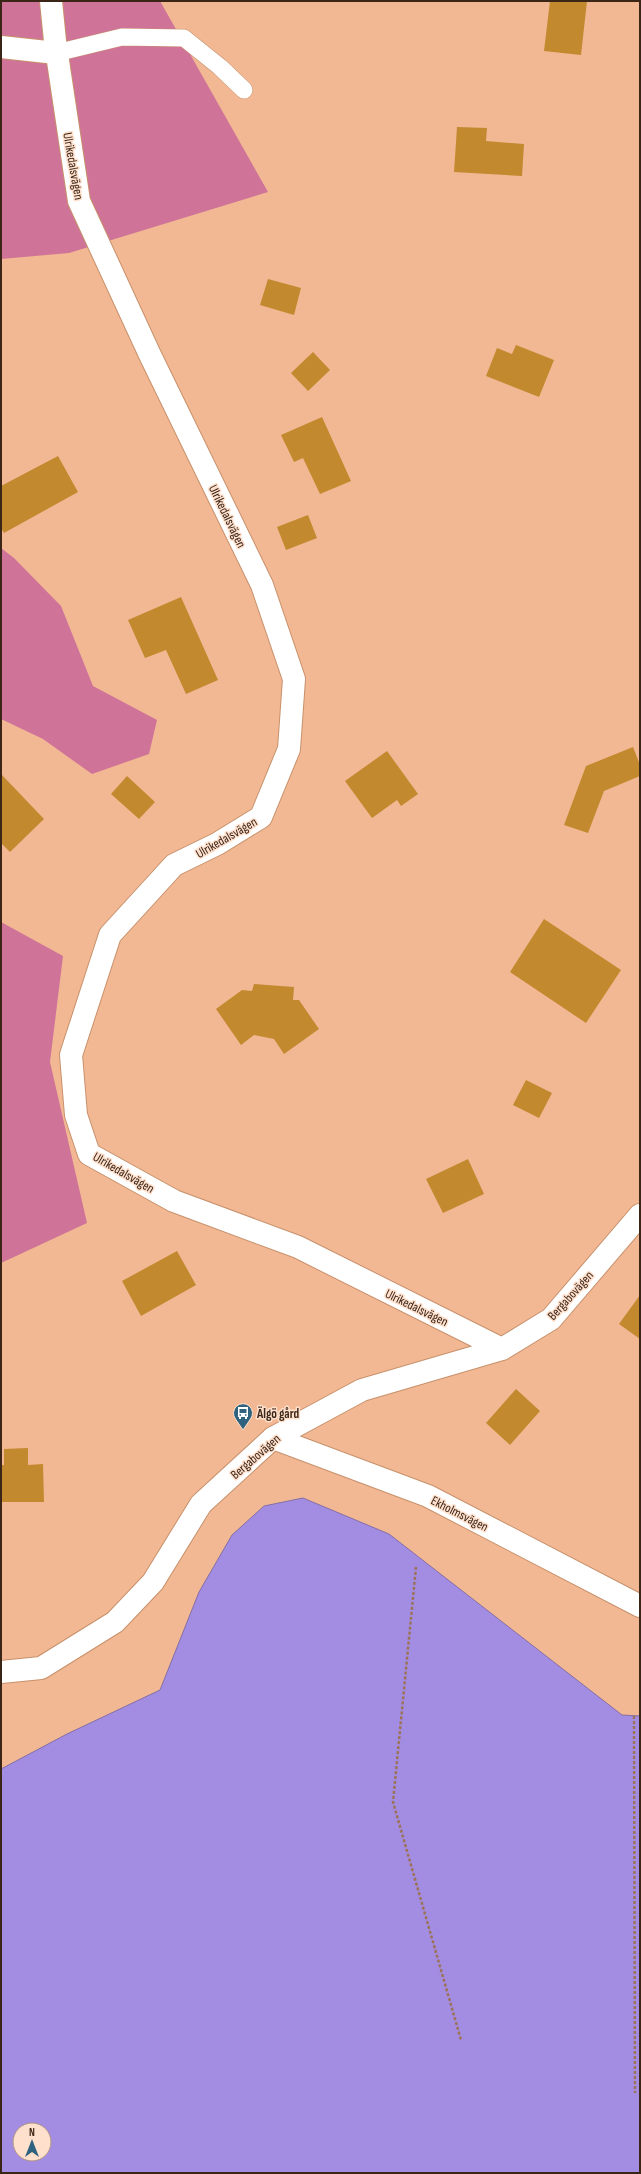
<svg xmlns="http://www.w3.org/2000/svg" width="641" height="2174" viewBox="0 0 641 2174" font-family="'Sofia Sans Condensed',sans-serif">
<rect width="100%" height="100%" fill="#f1b893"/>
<!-- forest -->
<path fill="#cf7399" d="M1 1H160L268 192 69 253 1 259Z
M1 548 14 558 61 606 93 686 157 720 149 754 92 774 43 739 1 719Z
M1 922 63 956 50 1062 87 1223 1 1263Z"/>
<!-- water -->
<path fill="#a38de2" stroke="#846ea5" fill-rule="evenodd" d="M303 1498 389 1534 622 1715 640 1716V2173H1V1769L67 1734 160 1690 199 1592 232 1535 264 1506ZM20 2130H44V2154H20Z"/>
<!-- building -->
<path fill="#c2892f" d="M550 1H587L581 55 544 51Z
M457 127 487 128 486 141 524 144 522 176 454 172Z
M268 279 301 288 294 315 260 305Z
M516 345 554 360 539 397 486 376 497 348 512 354Z
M313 352 330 370 308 391 291 373Z
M322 417 351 481 320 494 303 458 294 462 281 435Z
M58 456 78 492 4 533 1 528V486Z
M308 515 317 538 286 550 277 527Z
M181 597 218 680 186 694 166 650 145 658 128 620Z
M633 747 640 765V776L604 791 588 833 564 825 586 766Z
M387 751 418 794 401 806 397 800 372 818 345 781Z
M2 775 44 819 10 852 1 843Z
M127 776 155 802 139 819 111 794Z
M544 919 621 970 586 1023 510 972Z
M254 984 294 987 293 1000H299L319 1029 284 1054 274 1039 254 1035 241 1045 216 1009 242 990 252 991Z
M526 1080 552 1093 539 1118 513 1105Z
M468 1159 484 1194 443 1213 426 1179Z
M177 1251 196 1285 141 1316 122 1281Z
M640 1295V1339L619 1324Z
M516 1389 540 1411 510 1445 486 1423Z
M28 1448V1465L43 1464 44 1502H1V1465H4V1449Z"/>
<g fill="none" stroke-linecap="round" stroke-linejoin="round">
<!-- service casing -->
<g stroke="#c7916c" stroke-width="18">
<path id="service" d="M56 53 122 37 184 38 220 67 244 90"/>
</g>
<!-- minor casing -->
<g stroke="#c7916c" stroke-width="24">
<path id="minor" d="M51 1 55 41 79 201 150 355 262 585 294 679 289 749 261 817 217 844 174 865 110 935 71 1055 76 1115 89 1154 174 1201 298 1247 502 1349
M1 47 56 53
M273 1438 362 1390 502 1349 551 1319 640 1215
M273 1438 428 1496 640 1606"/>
</g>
<!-- tertiary casing -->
<g stroke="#c7916c" stroke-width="24">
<path id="tertiary" d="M1 1672 41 1668 115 1622 153 1582 201 1504 273 1438"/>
</g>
<!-- path -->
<path stroke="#9c7359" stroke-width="2.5" stroke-dasharray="3 2" stroke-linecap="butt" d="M416 1567 393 1802 461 2040
M634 1716 635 2093"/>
<!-- service -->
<use href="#service" stroke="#fff" stroke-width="17"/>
<!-- minor -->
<use href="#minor" stroke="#fff" stroke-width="22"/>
<!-- tertiary -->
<use href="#tertiary" stroke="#fff" stroke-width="22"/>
</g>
<!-- icons -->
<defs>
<g id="bus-pin" transform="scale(1)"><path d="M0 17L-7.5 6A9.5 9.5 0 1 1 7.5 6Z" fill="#2e627e" stroke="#fee0cd"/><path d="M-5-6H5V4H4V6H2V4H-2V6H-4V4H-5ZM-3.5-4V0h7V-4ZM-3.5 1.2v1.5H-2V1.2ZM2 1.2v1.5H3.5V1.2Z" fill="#fff"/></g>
</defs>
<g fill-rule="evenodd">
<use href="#bus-pin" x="243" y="1413"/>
</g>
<g text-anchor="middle" stroke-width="3" stroke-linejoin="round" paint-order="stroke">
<!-- street labels -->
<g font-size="13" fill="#3b2517" stroke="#fee0cd">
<text transform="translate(74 166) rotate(80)" y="5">Ulrikedalsvägen</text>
<text transform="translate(228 516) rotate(64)" y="5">Ulrikedalsvägen</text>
<text transform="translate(226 837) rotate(-30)" y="5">Ulrikedalsvägen</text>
<text transform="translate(124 1172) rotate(30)" y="5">Ulrikedalsvägen</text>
<text transform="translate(570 1295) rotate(-48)" y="5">Bergabovägen</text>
<text transform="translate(417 1307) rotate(26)" y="5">Ulrikedalsvägen</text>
<text transform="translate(255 1456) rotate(-41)" y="5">Bergabovägen</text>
<text transform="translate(460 1513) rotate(27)" y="5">Ekholmsvägen</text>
</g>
<!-- poi labels -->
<g font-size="13" font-weight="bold" fill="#3b2517" stroke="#fee0cd" text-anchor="start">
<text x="257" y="1418">Älgö gård</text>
</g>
</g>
<!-- border -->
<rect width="641" height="2174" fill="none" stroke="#3b2517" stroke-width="4"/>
<!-- north arrow -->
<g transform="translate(32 2142)"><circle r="19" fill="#fee0cd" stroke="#b09584"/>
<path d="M0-3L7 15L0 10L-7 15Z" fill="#2e627e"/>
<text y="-6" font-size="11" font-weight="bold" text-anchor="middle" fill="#3b2517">N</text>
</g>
</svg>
